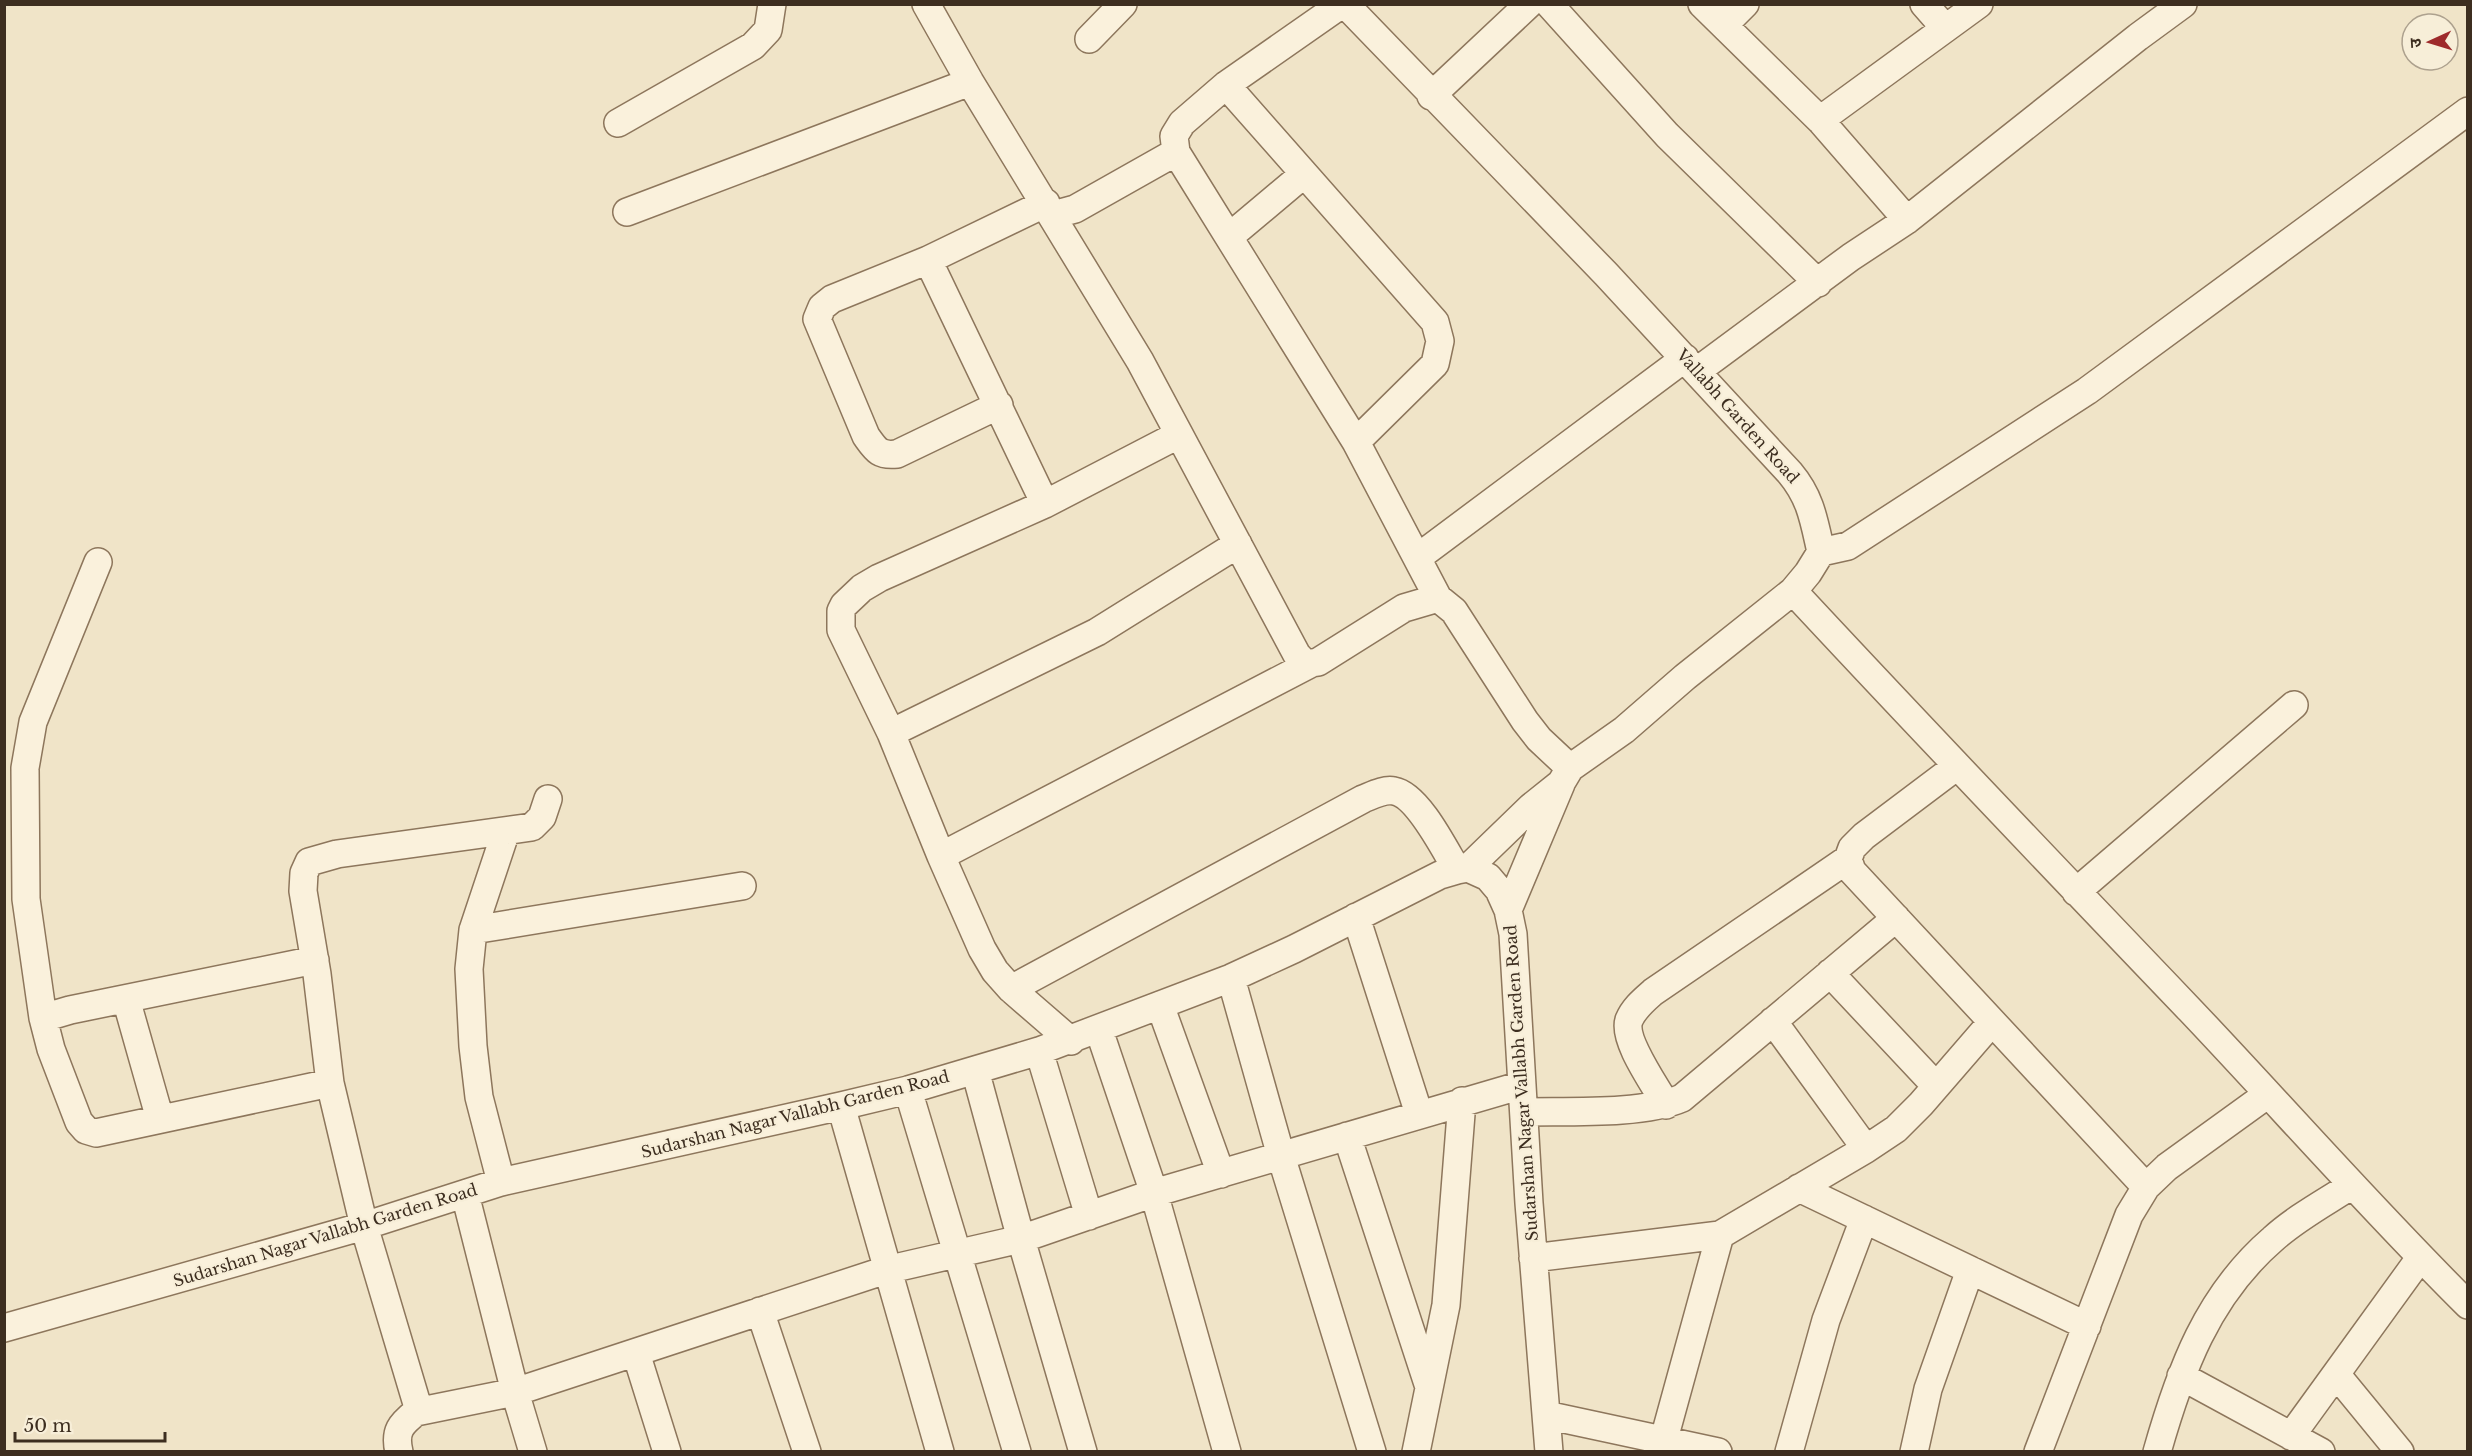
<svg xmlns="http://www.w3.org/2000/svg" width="2472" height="1456" viewBox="0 0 2472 1456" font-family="'Libre Baskerville','Noto Sans Devanagari',serif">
<rect width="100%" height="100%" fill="#f0e4c8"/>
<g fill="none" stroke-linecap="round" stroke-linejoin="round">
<!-- minor casing -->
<g stroke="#8d765c" stroke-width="30">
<path id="minor" d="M926 4 970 82 1140 361 1297 655C1304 663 1308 664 1318 662L1404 608 1438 598 1454 611 1525 721 1539 739 1570 768
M1342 4 1226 85 1182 123 1174 136 1176 152 1356 442
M1345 4 1606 274 1790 473C1811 498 1814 521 1821 552L1808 573 1793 591 1685 677 1624 730 1570 768 1561 783 1531 807 1468 868
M1549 4 1667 135 1818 283
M1702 4 1820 120 1907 220
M1924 4 1945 28
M1724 25 1745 4
M1089 39 1123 4
M1226 85 1435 322 1440 341 1435 364 1356 442 1438 598
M1431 96 1529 4
M1820 120 1979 4
M618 123 753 46 768 30 772 4
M627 212 970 82
M1053 215 1075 209 1176 152
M1229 237 1304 174
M928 260 1045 504
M1697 371 1851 257 1907 220 2138 37 2183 4
M999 405 897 454C879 456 876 450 866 436L817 319 822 307 832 299 928 260 1046 203
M1821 552 1848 546 2087 391 2468 111
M1417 558 1685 358
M98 562 33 722 25 768 26 899 43 1018 51 1049 79 1122 86 1130 96 1133 330 1083
M1793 591C1924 732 2057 871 2190 1010 2283 1108 2372 1210 2468 1305
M891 733 1097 632 1238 544
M1957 766 1864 836 1852 848 1848 859 1852 871 2146 1187
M941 856 1310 664
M2076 892 2294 705
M1508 910 1561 784
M1356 917 1419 1114
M473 930 742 886
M1830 973 1936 1086
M1231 978 1281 1156 1372 1452
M1011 989 1363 799C1373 795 1384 789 1394 791 1418 795 1445 850 1457 870
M126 999 160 1119
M1160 1005 1221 1174
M43 1018 70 1010 315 960
M1773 1021 1866 1149
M1099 1030 1154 1193 1227 1452
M1071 1041 1011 989 995 971 982 949 941 856 891 733 841 630V611L844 605 862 588 879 578 1045 504 1178 435
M1039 1051 1089 1216
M975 1070 1021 1239 1083 1452
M908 1090 1017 1452
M1666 1105C1656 1086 1622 1040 1629 1020 1634 1008 1644 1000 1653 992L1848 859
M841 1106 940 1452
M1524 1112C1568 1111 1643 1115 1682 1098L1896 918
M1347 1136 1429 1387
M501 1182 479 1097 473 1046 469 969 473 930 506 831
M1799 1188 2087 1326
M465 1194 515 1392 533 1452
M1533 1258 1720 1235 1866 1149 1896 1129 1921 1104 1992 1022
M760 1311 807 1452
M4 1328 364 1226 501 1182 841 1106 908 1090 1039 1051 1231 978 1294 949 1440 875 1457 870 1468 868 1488 877 1499 890 1508 910 1513 934 1529 1203 1549 1452
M636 1353 667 1452
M2336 1374 2400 1452
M2181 1376 2321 1452
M416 1412 515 1392 886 1270 1021 1239 1154 1193 1522 1085
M1546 1415 1718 1452
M2291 1436 2420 1258
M1664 1439 1720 1235
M399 1452C394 1431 401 1424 416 1412L417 1404 364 1226 330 1083 317 974 303 891 304 873 309 862 337 854 532 827 542 817 548 799
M1416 1452 1446 1305 1462 1101
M1789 1452 1826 1320 1864 1219
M1914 1452 1928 1389 1970 1270
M2038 1452 2129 1215 2146 1187 2167 1167 2268 1094
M2157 1452C2180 1371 2207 1296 2273 1239 2296 1218 2326 1202 2352 1185"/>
</g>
<!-- minor -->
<use href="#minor" stroke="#faf1dc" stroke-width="27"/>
</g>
<g text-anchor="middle" stroke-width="4.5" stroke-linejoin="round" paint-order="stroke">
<!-- street labels -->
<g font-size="16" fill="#3d2e20" stroke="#f7eed8">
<text transform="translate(1738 416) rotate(48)" y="6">Vallabh Garden Road</text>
<text transform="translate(1521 1083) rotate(-94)" y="6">Sudarshan Nagar Vallabh Garden Road</text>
<text transform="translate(795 1114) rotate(-14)" y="6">Sudarshan Nagar Vallabh Garden Road</text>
<text transform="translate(325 1235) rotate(-17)" y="6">Sudarshan Nagar Vallabh Garden Road</text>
</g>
</g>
<!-- border -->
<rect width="2472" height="1456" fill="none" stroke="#3d2e20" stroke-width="12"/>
<!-- north arrow -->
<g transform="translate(2430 42) rotate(266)"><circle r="28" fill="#f7eed8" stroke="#ada18e" stroke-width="1.5"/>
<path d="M0-4.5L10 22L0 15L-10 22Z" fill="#9e2a2b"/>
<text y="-9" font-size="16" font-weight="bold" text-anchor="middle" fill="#3d2e20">उ</text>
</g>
<!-- scale -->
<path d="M15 1432v9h150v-9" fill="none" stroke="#3d2e20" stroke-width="3"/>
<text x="24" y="1432" font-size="18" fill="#3d2e20" stroke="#f7eed8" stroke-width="4.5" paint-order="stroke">50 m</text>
</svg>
